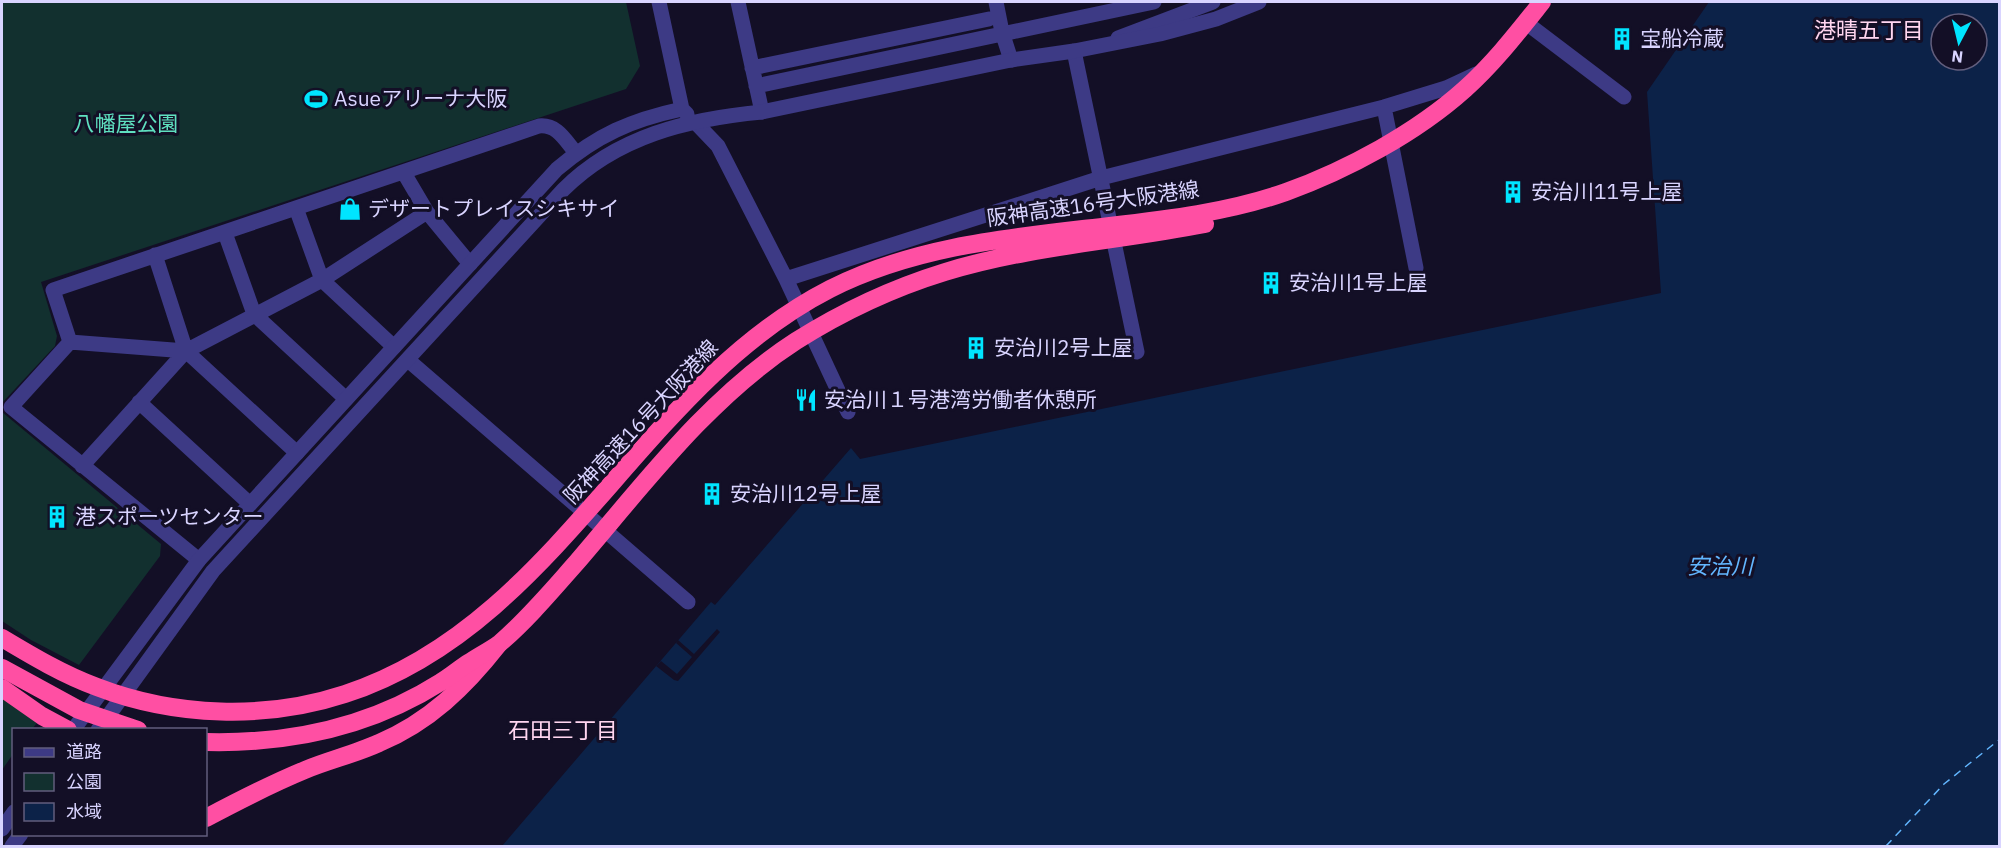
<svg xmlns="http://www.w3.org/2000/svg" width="2001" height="848" viewBox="0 0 2001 848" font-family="'IBM Plex Sans','Noto Sans JP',sans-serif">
<rect width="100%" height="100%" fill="#130f26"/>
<!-- green -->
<path fill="#12302f" d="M2 2H626L640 66 626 89 41 282 57 336 55 346 2 403Z
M2 412 161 544 160 556 79 665 31 640 2 621Z
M2 698 37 723 32 729 14 730 13 754 2 770Z"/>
<!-- water -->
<path fill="#0c2248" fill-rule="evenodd" d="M1709 2H1999V846H502L711 602 715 605 851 448 860 459 1661 293 1647 92ZM1941 24H1977V60H1941Z"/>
<!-- pier -->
<path fill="#130f26" d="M717 629 720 632 678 681 674 680 656 666 661 661 677 674 692 657 676 643 678 640 694 654Z"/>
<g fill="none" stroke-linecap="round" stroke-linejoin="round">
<!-- ferry -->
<path stroke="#62b6ff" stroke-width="1.5" stroke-dasharray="8 6" stroke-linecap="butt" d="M1886 846 1944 784 2000 739"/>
<!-- minor -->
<path stroke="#3d3a85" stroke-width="15" d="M738 2 762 112
M996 2 1002 32 1011 60
M1533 28 1624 97
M1118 38 1213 2
M1074 51 1137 352
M752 68 989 19
M756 86 1154 2
M1384 107 1416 268
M696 123 718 146 786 279 848 412
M404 173 427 212 470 264
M296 208 322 280 394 347
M225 233 254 314 346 399
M155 255 186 351 297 453
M786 279 1101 178 1384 107 1446 88 1476 74
M70 342 186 351 322 280 427 212
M408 360 688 602
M139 402 250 504
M82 466 186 351
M199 560 11 407 70 342 53 290 539 126C557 124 565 140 576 153"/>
<!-- tertiary -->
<path stroke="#3d3a85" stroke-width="15" d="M659 2 682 109 687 114
M73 730 199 560 557 169C597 135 631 120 682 109
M98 730 213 571 563 190C617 136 688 119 762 112L1011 60 1074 51 1160 34 1216 19 1259 2
M2 829 14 812
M12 846 21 834"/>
<!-- motorway -->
<path stroke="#ff4fa3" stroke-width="18" d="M2 688 42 716 68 730
M206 818C238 801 271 784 305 770 329 760 355 754 379 743 429 722 465 687 498 645"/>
<!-- motorway-bridge -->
<path stroke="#ff4fa3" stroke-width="18" d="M2 638C32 656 64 675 97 687 175 717 266 720 345 694 557 625 638 387 830 289 909 249 996 239 1083 229 1150 221 1221 215 1286 192 1347 170 1416 133 1465 89 1494 63 1518 32 1542 2
M2 668 79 710 138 730
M206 742C289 744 370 727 441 682 451 676 460 668 470 662 480 655 491 650 500 643 528 619 553 589 577 562 644 484 709 397 796 341 842 312 893 288 945 272 1029 246 1119 241 1205 224"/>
</g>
<!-- icons -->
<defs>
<g id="building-bare" transform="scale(1.8)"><path d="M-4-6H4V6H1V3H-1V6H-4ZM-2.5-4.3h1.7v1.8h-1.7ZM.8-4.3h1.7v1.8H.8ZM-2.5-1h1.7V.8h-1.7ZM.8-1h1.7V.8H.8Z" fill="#00e5ff" stroke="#130f26" stroke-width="2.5" paint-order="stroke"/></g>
<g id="stadium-bare" transform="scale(1.8)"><path d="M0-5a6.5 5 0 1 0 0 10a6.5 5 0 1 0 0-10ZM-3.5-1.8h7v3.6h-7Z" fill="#00e5ff" stroke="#130f26" stroke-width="2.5" paint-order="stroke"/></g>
<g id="shop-bare" transform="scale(1.8)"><path d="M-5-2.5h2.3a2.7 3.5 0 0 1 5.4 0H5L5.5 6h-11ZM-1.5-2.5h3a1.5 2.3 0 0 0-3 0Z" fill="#00e5ff" stroke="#130f26" stroke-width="2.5" paint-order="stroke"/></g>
<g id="restaurant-bare" transform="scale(1.8)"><path d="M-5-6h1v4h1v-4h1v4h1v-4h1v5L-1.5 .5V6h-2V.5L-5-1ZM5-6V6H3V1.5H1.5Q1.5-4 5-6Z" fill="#00e5ff" stroke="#130f26" stroke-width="2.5" paint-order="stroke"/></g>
</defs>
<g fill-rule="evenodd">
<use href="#building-bare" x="1622" y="39"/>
<use href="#stadium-bare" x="316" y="99"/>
<use href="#building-bare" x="1513" y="192"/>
<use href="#shop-bare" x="350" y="209"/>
<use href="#building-bare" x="1271" y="283"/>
<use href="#building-bare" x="976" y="348"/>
<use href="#restaurant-bare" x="806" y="400"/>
<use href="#building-bare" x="712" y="494"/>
<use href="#building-bare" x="57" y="517"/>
</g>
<g text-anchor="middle" stroke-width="6" stroke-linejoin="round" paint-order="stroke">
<!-- poi labels -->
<g font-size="21" fill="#d9d4ff" stroke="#130f26" text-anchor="start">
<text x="1640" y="46">宝船冷蔵</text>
<text x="334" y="106">Asueアリーナ大阪</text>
<text x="1531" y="199">安治川11号上屋</text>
<text x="368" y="216">デザートプレイスシキサイ</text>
<text x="1289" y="290">安治川1号上屋</text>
<text x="994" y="355">安治川2号上屋</text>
<text x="824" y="407">安治川１号港湾労働者休憩所</text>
<text x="730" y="501">安治川12号上屋</text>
<text x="75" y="524">港スポーツセンター</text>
</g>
<!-- park labels -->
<g font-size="21" fill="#5fe0c0" stroke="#130f26">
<text x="126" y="131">八幡屋公園</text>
</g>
<!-- street labels -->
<g font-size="21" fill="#d9d4ff" stroke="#130f26">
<text transform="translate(1093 204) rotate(-8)" y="7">阪神高速16号大阪港線</text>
<text transform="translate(641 422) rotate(-47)" y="7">阪神高速16号大阪港線</text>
</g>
<!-- neighbourhood labels -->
<g font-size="22" fill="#ffd6f0" stroke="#130f26">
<text x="1869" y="38">港晴五丁目</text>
<text x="563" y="738">石田三丁目</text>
</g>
<!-- water labels -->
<g font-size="22" font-style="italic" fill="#62b6ff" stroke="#130f26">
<text x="1720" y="574">安治川</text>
</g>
</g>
<!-- border -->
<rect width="2001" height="848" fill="none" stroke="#d9d4ff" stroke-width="6"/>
<!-- legend -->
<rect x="12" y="728" width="195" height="108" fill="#130f26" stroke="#625e7d" stroke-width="1.5"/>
<rect x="24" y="748" width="30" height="9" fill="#3d3a85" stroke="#625e7d" stroke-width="1.5"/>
<text x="66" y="758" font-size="18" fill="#d9d4ff">道路</text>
<rect x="24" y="773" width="30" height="18" fill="#12302f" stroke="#625e7d" stroke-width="1.5"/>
<text x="66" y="788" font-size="18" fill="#d9d4ff">公園</text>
<rect x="24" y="803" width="30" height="18" fill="#0c2248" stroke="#625e7d" stroke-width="1.5"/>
<text x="66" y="818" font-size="18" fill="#d9d4ff">水域</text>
<!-- north arrow -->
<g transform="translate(1959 42) rotate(187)"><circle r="28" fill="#130f26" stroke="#625e7d" stroke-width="1.5"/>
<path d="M0-4.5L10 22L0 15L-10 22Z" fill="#00e5ff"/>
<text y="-9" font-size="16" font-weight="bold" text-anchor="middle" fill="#d9d4ff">N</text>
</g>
</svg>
